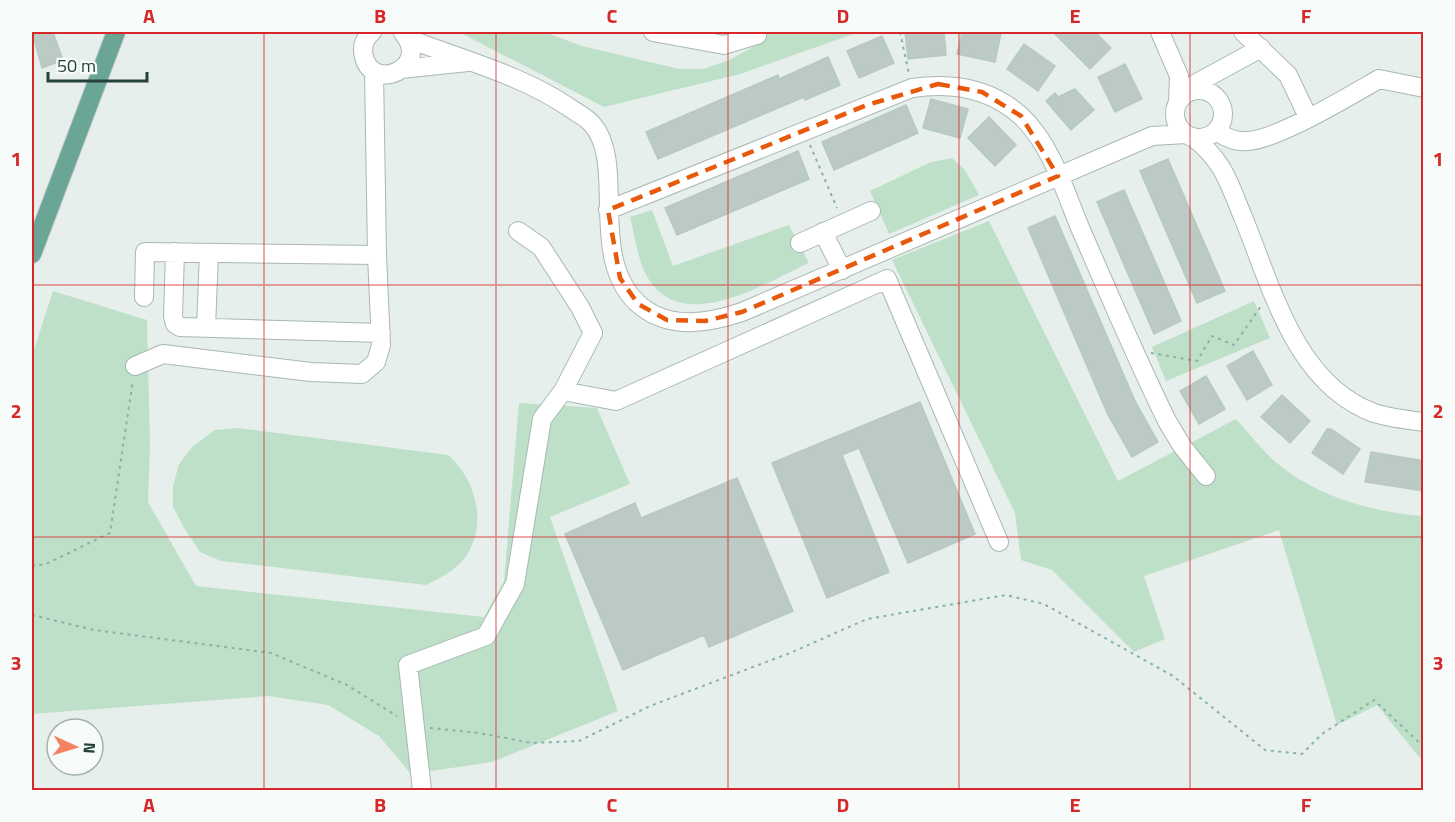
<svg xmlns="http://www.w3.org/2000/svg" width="1455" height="822" viewBox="0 0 1455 822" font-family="'Titillium Web',sans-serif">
<rect width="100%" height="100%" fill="#e6efeb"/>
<!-- green -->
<path fill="#bfe0c8" d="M459 32H544L582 46 679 69H703L729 60 751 48 766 32H859L740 74 604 107Z
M952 158 965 170 979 195 889 234 870 191 931 162Z
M652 210 673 266 789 225 809 263C765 283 683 336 648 278 638 262 635 236 630 217Z
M989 221 1118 481 1236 419C1247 431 1258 445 1270 457 1313 496 1367 511 1423 516V762L1377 705 1337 725 1279 530 1144 576 1165 639 1134 652 1052 570 1021 560 1015 513 892 260Z
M53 291 147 320 150 444 148 502 196 586 484 617 504 581 519 403 597 408 630 484 550 517 618 711 492 762 411 774 379 736 328 705 268 696 32 714V356Z
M1254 301 1270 338 1166 381 1152 347Z
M238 428 448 455C476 479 489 526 464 559 454 571 440 578 426 585L221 561 200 552 184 528 173 507V486L179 464 193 446 215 430Z"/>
<!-- building -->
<path fill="#bbcac4" stroke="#b8c9c2" stroke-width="1.5" d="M32 32H53L63 60 42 68Z
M905 32H944L946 55 908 59Z
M962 32 1001 33 995 62 957 54Z
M1053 32H1095L1111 48 1090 69Z
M882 36 894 63 859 78 847 51Z
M1024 44 1055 66 1038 91 1007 69Z
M828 57 840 85 805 100 804 97 658 159 646 132 778 75 779 79Z
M1125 64 1142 99 1115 112 1098 77Z
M1075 89 1094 110 1071 130 1046 101 1055 93 1058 97Z
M931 99 968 109 960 138 923 128Z
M906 105 918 133 834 170 822 142Z
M989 117 1016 145 995 166 968 138Z
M798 151 809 179 677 235 665 208Z
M1168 159 1225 291 1197 303 1140 171Z
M1124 190 1181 321 1154 334 1097 202Z
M1055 216 1135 401 1158 442 1132 457 1108 415 1028 228Z
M1253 351 1272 385 1247 400 1227 366Z
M1206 376 1225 409 1199 424 1180 391Z
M1282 395 1310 421 1290 443 1261 417Z
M920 402 975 534 908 563 859 448 842 455 889 572 827 598 772 463Z
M1327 429H1331L1360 449 1343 474 1312 453Z
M1371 452 1424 461V491L1365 482Z
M737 478 793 611 709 647 704 635 623 670 565 534 635 503 641 518Z"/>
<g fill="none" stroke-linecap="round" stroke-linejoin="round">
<!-- minor casing -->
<g stroke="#a8b8b2" stroke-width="20">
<path id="minor" d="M372 32C365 38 361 46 364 57 373 93 432 67 403 33
M653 32 724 45 757 35 756 32
M1160 32 1179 76 1178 102
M1243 32 1288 75 1308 117
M407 38C462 60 520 74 570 108 577 113 586 117 592 124 628 164 585 262 642 307 672 330 709 323 742 312L1152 136 1186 134
M401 69 468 62
M1195 84 1261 48
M1175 114a24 24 0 1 1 48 0a24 24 0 1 1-48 0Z
M1221 134C1229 139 1238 142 1247 141 1277 140 1351 95 1379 79L1424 88
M1193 137C1224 162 1228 181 1243 217 1272 287 1295 384 1374 413 1390 418 1407 420 1424 422
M608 210 912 88C952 82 991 88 1022 117 1052 146 1065 192 1081 230 1109 294 1136 358 1167 421L1182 446 1206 476
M823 232 842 270
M800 243 871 211
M175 252 173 316 175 324 180 327 381 333
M144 297 145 252 377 255
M206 328 209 253
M135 366 163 354 311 372 362 374 376 362 381 345 377 255 374 71
M563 391 616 401 887 279 999 542
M422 790 408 665 486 636 515 584 542 419 563 391 593 333 580 307 541 247 518 231"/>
</g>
<!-- major casing -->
<g stroke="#c2cac8" stroke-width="20">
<path id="major" d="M32 254 116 32"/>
</g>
<!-- path -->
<path stroke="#86b3a5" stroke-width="2" stroke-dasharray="3 4.5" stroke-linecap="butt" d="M900 32 909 74
M810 145 837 208
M1151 353 1197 361 1212 336 1234 345 1261 306
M32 566 46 564 110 533 133 380
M32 615 94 630 271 653 347 685 397 716
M430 728 479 733 532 743 579 741 650 706 790 653 867 619 1006 595 1044 604 1173 676 1265 750 1302 754 1322 734 1374 700 1424 747"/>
<!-- minor -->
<use href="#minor" stroke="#fff" stroke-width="18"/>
<!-- major -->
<use href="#major" stroke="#6aa596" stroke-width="18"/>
</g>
<!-- marked area -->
<path fill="none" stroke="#e8590c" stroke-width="4.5" stroke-dasharray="12 8" stroke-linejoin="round" d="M938 84 982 92 1021 116 1058 176 742 312 705 321 667 320 638 304 620 278 608 210 867 105Z"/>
<!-- grid -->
<path fill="none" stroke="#d62828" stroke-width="1.5" stroke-opacity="0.55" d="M264 32V790M496 32V790M728 32V790M959 32V790M1190 32V790M32 285H1424M32 537H1424"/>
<!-- border -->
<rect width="1455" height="822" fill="none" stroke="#f7fbf9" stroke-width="66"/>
<!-- north arrow -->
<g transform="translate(75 747) rotate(94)"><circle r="28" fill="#f7fbf9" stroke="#a3b1ad" stroke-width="1.5"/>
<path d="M0-4.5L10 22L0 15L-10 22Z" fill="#f4845f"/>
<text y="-9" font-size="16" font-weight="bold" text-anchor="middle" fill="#24423a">N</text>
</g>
<!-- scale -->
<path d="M48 72v9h99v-9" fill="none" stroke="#24423a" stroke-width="3"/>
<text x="57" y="72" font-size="18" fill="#24423a" stroke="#f7fbf9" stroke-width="4.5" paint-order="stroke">50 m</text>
<rect x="33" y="33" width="1389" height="756" fill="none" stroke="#d62828" stroke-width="2"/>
<g font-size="20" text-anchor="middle" font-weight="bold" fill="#d62828">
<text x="149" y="23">A</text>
<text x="380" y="23">B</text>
<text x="612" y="23">C</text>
<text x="843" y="23">D</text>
<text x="1075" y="23">E</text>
<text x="1306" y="23">F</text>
<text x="16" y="166">1</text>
<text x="1438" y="166">1</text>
<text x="16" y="418">2</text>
<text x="1438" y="418">2</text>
<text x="16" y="670">3</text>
<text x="1438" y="670">3</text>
<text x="149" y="812">A</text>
<text x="380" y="812">B</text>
<text x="612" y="812">C</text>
<text x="843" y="812">D</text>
<text x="1075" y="812">E</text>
<text x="1306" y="812">F</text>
</g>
</svg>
